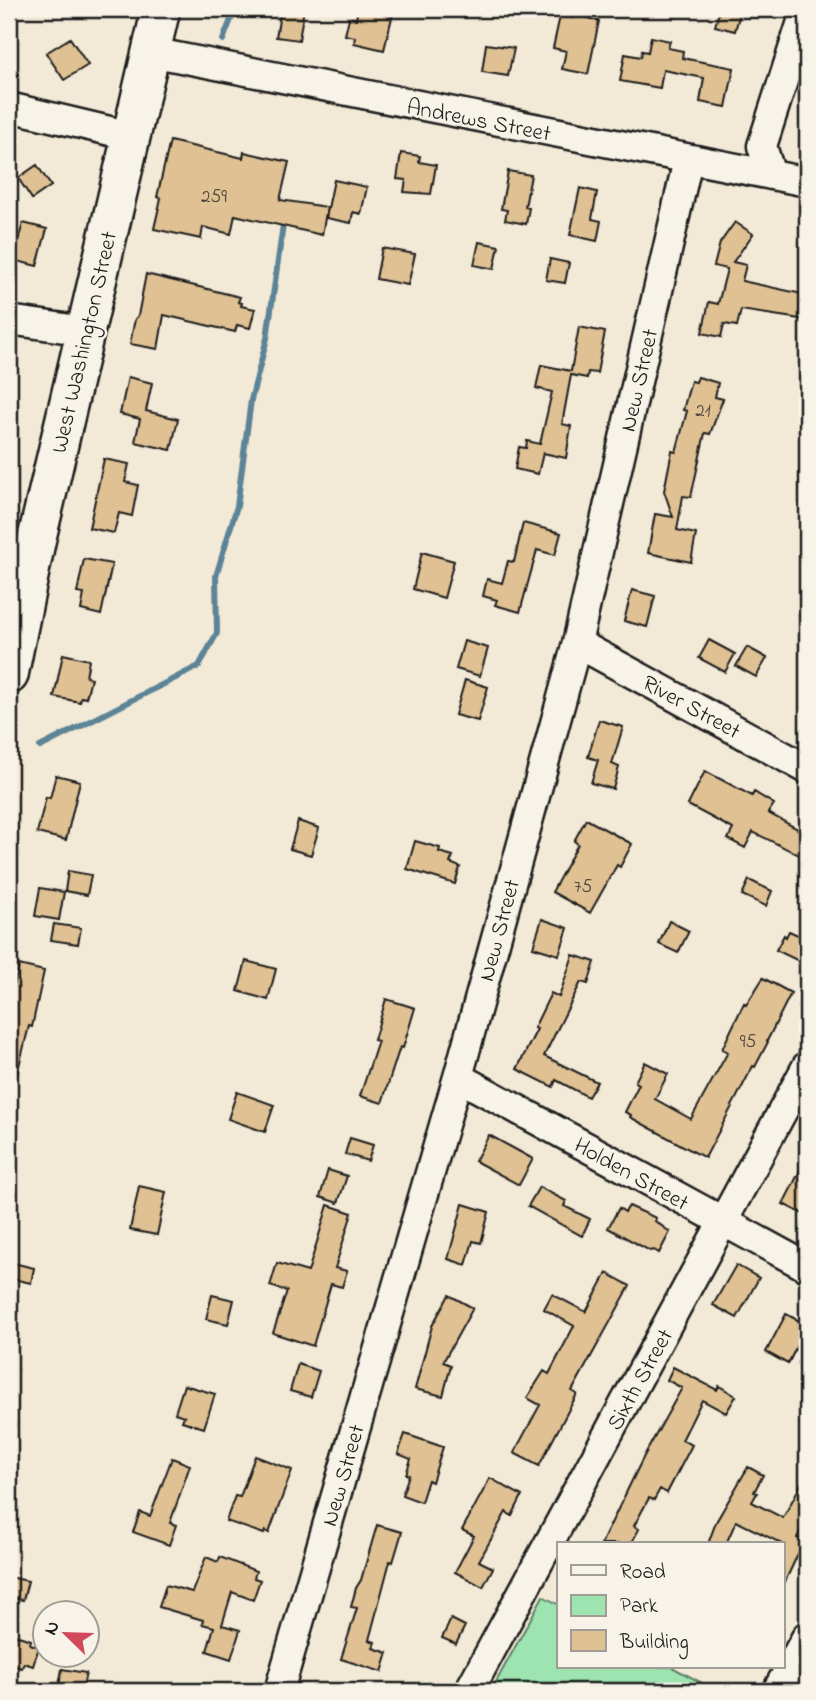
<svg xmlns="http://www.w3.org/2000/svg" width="816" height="1700" viewBox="0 0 816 1700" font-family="'Indie Flower',sans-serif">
<rect width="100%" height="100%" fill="#f2e9d7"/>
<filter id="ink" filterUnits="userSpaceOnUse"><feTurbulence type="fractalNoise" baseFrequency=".0143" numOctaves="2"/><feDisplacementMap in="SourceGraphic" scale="14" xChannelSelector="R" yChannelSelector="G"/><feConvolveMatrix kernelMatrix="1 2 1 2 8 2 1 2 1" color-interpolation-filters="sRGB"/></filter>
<g filter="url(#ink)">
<!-- green -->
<path fill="#9de4b1" stroke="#5c8066" stroke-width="2" d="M543 1596 559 1605V1667H672L717 1691H491Z"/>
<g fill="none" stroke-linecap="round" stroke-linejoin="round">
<!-- stream -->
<path stroke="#5b8496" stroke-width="6" d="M223 40 235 9
M40 747 199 666 217 633 216 576 237 506 251 400 267 338 284 218"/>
</g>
<!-- building -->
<path fill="#dfc193" stroke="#1c1c1c" stroke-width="2" d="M281 9H304L299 40 276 37Z
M358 9H394L384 50 354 43 355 37 345 35 349 18 356 19Z
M720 9 740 13 735 31 715 26Z
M574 14 599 21 588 74 562 69 566 51 553 48 560 16 574 18Z
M651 37 670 41 668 48 683 51 682 58 734 68 726 107 700 102 704 78 663 70 660 88 620 81 625 54 641 57 642 51 648 52Z
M70 38 88 65 64 80 46 53Z
M486 44 514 48 508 76 482 72Z
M170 141 243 158 244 152 289 162 280 200 327 207 322 235 235 215 231 234 203 227 201 239 154 229 161 198 157 197Z
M401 153 420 156 419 162 436 165 431 194 404 192 406 180 397 179Z
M37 165 51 186 32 199 18 178Z
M508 171 531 175 525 207 529 208 526 224 505 220 507 210 501 209Z
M334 180 367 187 361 214 353 212 351 223 326 218Z
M580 188 597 192 592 219 601 221 597 241 570 235Z
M735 222 753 234 733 262 746 265 742 281 807 295V320L741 310 737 326 724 324 721 337 702 333 709 302 718 304 727 269 714 266 720 243Z
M23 223 47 229 37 266 13 260Z
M479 242 499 246 494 269 474 265Z
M382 248 415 254 408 285 376 279Z
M550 259 569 263 565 283 546 280Z
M146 274 240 297 238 302 242 303 241 306 255 309 250 328 237 325 235 332 164 315 158 349 130 344 135 319 138 316Z
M579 327 605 332 597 373 588 372 587 378 571 375 562 424 571 426 566 458 543 453 538 474 515 469 519 447 526 448 527 441 540 444 552 392 536 388 541 365 571 371Z
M128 377 152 383 146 411 178 419 171 450 135 442 140 419 120 414Z
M698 377 718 383 715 397 723 399 710 434 705 433 691 497 683 496 677 530 696 534 691 562 648 553 655 514 673 517 664 491 672 451 676 452 687 411 683 410 691 381 696 382Z
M104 459 129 464 125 482 138 485 132 516 119 513 114 533 89 528Z
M523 523 561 533 555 555 537 550 520 612 495 605 497 600 483 596 487 579 502 583 508 561 514 562Z
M422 552 454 561 444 598 413 589Z
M84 559 112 564 101 615 81 610 84 594 77 593Z
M632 590 655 596 647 627 624 621Z
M709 640 735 654 725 672 699 658Z
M464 641 488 648 480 676 456 669Z
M747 647 767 658 756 677 736 666Z
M63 654 89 660 86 677 91 678 86 698 81 697 80 702 54 697Z
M465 680 488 687 478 721 455 715Z
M599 720 623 727 612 764 619 767 613 789 591 783 598 760 588 757Z
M705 771 752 796 754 792 774 804 768 813 807 834V859L753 832 745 848 728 839 733 829 688 805Z
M56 775 80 781 66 840 37 833 46 797 50 798Z
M586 819 632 844 620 867 617 865 590 913 552 892 578 844 574 841Z
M298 821 319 828 311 855 290 849Z
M415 841 440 848 439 852 453 856 450 863 460 867 455 884 407 869Z
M68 871 91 875 87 895 65 891Z
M749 880 772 891 766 906 742 895Z
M40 888 64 892 59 920 35 916Z
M542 919 568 928 559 955 533 947Z
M669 921 689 931 678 953 659 944Z
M54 924 81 928 78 944 51 940Z
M789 931 807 939V965L776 950 784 935 786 937Z
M573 955 595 962 588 984 581 982 544 1056 597 1082 588 1097 556 1080 553 1087 517 1069 537 1029 534 1028 551 993 559 997Z
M246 961 276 969 268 1000 238 991Z
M19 965 44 971 32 1027 29 1026 15 1082 9 1081V995L11 984 14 985Z
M763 978 791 993 767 1041 768 1042 755 1067 753 1066 705 1158 630 1117 631 1115 625 1112 639 1084 635 1082 645 1062 668 1074 655 1099 691 1119 728 1052 722 1049 744 1003 746 1005Z
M386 999 415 1008 403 1048 400 1047 382 1103 360 1096 378 1041 374 1040Z
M237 1092 274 1105 265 1132 228 1119Z
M489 1135 533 1159 519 1185 475 1161Z
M350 1138 373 1145 368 1161 345 1154Z
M807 1157V1216L783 1204Z
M328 1170 347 1176 338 1203 320 1197Z
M139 1186 166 1192 157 1235 130 1230Z
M539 1187 566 1201 564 1206 590 1219 582 1236 528 1206Z
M463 1204 489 1212 481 1243 473 1241 466 1265 448 1259Z
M328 1205 352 1213 335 1268 347 1271 342 1287 331 1284 313 1346 273 1333 287 1291 270 1286 277 1263 308 1272Z
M629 1206 656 1218 655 1221 670 1232 659 1253 654 1250 650 1251 608 1228 619 1208 625 1212Z
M9 1262 34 1268 31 1283 9 1278Z
M736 1265 759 1278 737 1318 713 1305Z
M607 1273 630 1286 572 1391 577 1394 539 1466 514 1453 540 1405 527 1398 544 1371 549 1374 574 1326 544 1309 552 1294 586 1312Z
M212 1295 234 1300 228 1324 206 1319Z
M449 1295 473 1308 443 1362 451 1365 443 1396 415 1389 432 1326Z
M786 1314 807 1325 788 1364 766 1352Z
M298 1364 319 1371 311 1397 290 1391Z
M673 1367 717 1390 719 1386 736 1396 726 1413 702 1400 682 1440 692 1445 667 1493 660 1489 654 1500 649 1498 634 1526 639 1529 631 1544H601L644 1456 682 1388 667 1380Z
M184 1385 215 1394 204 1428 182 1421 184 1416 175 1413Z
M405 1434 443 1447 432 1482 428 1480 421 1502 402 1495 409 1475 406 1474 411 1459 398 1454Z
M255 1456 292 1470 269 1533 265 1531 264 1534 226 1521 235 1496 240 1497Z
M172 1458 190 1465 170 1523 176 1525 169 1545 133 1532 140 1512 150 1516Z
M748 1467 763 1475 754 1492 757 1493 752 1502 783 1518 807 1473V1518L797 1538 804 1541 783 1586V1544L736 1521 726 1544H708L716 1522Z
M490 1478 522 1496 512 1516 506 1512 479 1561 493 1568 483 1587 455 1572 474 1536 462 1530Z
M377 1525 402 1532 393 1562 390 1561 369 1640 375 1642 373 1648 388 1653 382 1672 341 1659 357 1608 351 1607 356 1588 361 1580Z
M206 1557 218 1562 220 1557 256 1571 254 1578 260 1580 253 1600 232 1592 222 1625 240 1630 231 1659 207 1651 214 1627 202 1624 203 1620 159 1607 166 1585 192 1592Z
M9 1577 28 1581 23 1600 9 1597Z
M451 1619 465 1626 456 1644 442 1638Z
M9 1633 31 1640 30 1644 39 1647 33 1666 24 1663 22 1668 9 1664Z
M62 1669 86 1673 82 1691H58Z"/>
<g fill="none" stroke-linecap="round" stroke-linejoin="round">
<!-- minor casing -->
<g stroke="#1c1c1c" stroke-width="33">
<path id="minor" d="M151 52 807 182
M9 107 131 136
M771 175 762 146 806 9
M9 320 85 331
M577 643 807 769
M458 1077 807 1267
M279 1691 458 1077 577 643 688 160
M469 1691 807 1066
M777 1691 807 1636"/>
</g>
<!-- major casing -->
<g stroke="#1c1c1c" stroke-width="42">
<path id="major" d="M9 675 36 542 161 9"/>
</g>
<!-- minor -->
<use href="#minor" stroke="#f7f3e8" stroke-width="28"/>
<!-- major -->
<use href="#major" stroke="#f7f3e8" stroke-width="37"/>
</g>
</g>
<g text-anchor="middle" stroke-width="5" stroke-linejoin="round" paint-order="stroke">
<!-- number labels -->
<g font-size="19" fill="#4d453a">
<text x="214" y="202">259</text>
<text x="703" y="416">21</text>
<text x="583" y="892">75</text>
<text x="748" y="1047">95</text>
</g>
<!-- street labels -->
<g font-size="23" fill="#1c1c1c" stroke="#f7f3e8">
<text transform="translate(479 119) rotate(11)" y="8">Andrews Street</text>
<text transform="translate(83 342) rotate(-77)" y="8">West Washington Street</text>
<text transform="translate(638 380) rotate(-77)" y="8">New Street</text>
<text transform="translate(692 706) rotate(29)" y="8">River Street</text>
<text transform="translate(498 930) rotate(-75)" y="8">New Street</text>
<text transform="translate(632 1173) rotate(29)" y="8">Holden Street</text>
<text transform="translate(639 1379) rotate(-61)" y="8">Sixth Street</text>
<text transform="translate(342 1475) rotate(-74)" y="8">New Street</text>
</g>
</g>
<!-- margin -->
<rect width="816" height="1700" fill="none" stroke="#f7f3e8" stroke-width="35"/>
<rect x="18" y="18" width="781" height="1665" fill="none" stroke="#1c1c1c" stroke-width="2.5" filter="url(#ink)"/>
<!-- legend -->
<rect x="557" y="1542" width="228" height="126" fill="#f7f3e8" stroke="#9f9d96" stroke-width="2"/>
<rect x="571" y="1565" width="35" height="10" fill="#f7f3e8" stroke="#9f9d96" stroke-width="2"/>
<text x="620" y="1578" font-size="21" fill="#1c1c1c">Road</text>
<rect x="571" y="1595" width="35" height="21" fill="#9de4b1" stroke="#9f9d96" stroke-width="2"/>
<text x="620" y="1612" font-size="21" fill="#1c1c1c">Park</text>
<rect x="571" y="1630" width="35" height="21" fill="#dfc193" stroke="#9f9d96" stroke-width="2"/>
<text x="620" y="1648" font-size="21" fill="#1c1c1c">Building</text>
<!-- north arrow -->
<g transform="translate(66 1634) rotate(293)"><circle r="33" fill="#f7f3e8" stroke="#9f9d96" stroke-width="2"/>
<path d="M0-5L12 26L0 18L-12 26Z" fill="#d1495b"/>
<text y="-10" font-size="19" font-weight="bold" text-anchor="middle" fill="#1c1c1c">N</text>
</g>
</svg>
